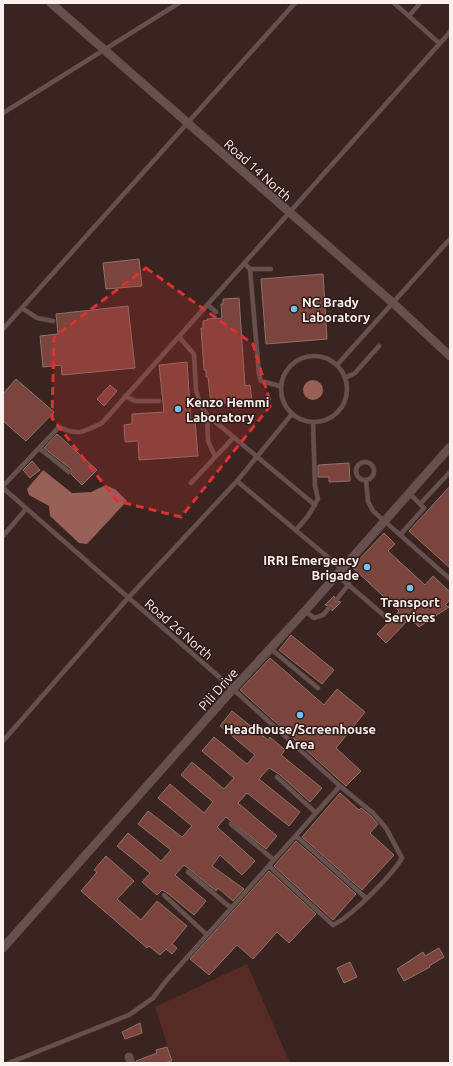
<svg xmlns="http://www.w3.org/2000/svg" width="453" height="1066" viewBox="0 0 453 1066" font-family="Ubuntu,sans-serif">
<rect width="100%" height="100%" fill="#392420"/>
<!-- green -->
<path fill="#572b25" d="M247 964 290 1063H173L155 1007Z"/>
<!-- water -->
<path fill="#996058" d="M303 390a10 10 0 1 1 20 0a10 10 0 1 1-20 0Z
M43 470 72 493 91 492 106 485 116 490 127 501 87 544 79 543 50 516 49 506 29 495 27 489Z"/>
<!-- building -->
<path fill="#7b453d" stroke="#8c726d" d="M139 259 142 286 106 289 103 263Z
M323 274 327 339 266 344 261 279Z
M239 298 245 386 250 385 252 401 211 404 208 377H206V370H204L201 328H203V321L208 320 207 319 222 318 221 304H223V299Z
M128 306 135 368 62 375 61 365 43 367 40 336 58 334 56 314Z
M187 362 191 422 195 421 198 456 139 460 138 441 125 442 124 425 132 424V414L164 412 159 365Z
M16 379 54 412 26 441 3 421V394Z
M110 385 117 391 104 406 97 399Z
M57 434 97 470 82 485 71 474V469L44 448Z
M32 461 40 470 30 478 23 470Z
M349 463 350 481 329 482V477H318V465Z
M450 486V568L409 531Z
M384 533 395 544 388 551 425 585 433 576 450 592V600L445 605 449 607 419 627 410 618 386 643 377 634 399 611 352 567Z
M334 596 335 601 341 602 332 611V606L325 605Z
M291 635 334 670 322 684 279 650Z
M270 658 324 705 337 689 365 712 336 748 361 771 346 786 240 690Z
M232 711 268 740 270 737 285 750 281 755 322 788 310 802 279 774 269 768 259 779 300 812 289 826 247 793 238 803 277 836 266 849 226 817 217 827 255 861 242 875 220 855 212 866 244 889 233 901 218 888 216 891 184 865 175 875 206 901 194 915 166 892 162 890 157 895 142 882 150 873 117 846 128 833 161 861 171 850 138 824 148 811 182 837 192 826 158 798 170 784 204 813 213 802 181 775 192 762 224 789 234 778 202 751 214 737 247 764 255 755 220 726Z
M340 793 359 810 361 808 371 816 378 824 370 833 394 855 362 890 302 837Z
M296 841 356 894 333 920 274 866Z
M106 856 134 881 117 899 141 920 157 901 187 926 172 944 177 948 172 954 166 949 160 955 149 946 147 948 81 891 97 872 94 870Z
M269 871 316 914 289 943 277 932 253 959 237 945 209 975 190 959Z
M439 948 444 957 429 966 430 967 404 981 397 969 423 952 425 956Z
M350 962 357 977 344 983 337 968Z
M140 1023 142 1033 125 1039 122 1032Z
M167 1047 172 1061 164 1063H136V1061L157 1053 156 1050Z"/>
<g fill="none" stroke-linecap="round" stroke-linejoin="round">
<!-- service casing -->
<g stroke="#544341" stroke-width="5">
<path id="service" d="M394 3 439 43
M409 16 420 3
M3 113 179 3
M245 264 250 269 259 374 261 381 280 386
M250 269H271
M208 305 216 312
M22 308 37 318 53 321
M3 329 295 3
M179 337 194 354 196 390 200 404 207 415 315 505
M281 389a33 33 0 1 1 66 0a33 33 0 1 1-66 0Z
M337 365 450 239
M345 378 355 373 379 346
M125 396 135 401H159
M207 415 208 441 215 456
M39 448 69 472
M356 471a9 9 0 1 1 18 0a9 9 0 1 1-18 0Z
M366 480 368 501 373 511 450 579
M237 481 342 569
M191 483 234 437
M3 486 59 427C78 436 84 432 102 423L450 32
M3 488 233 689 340 786
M409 493 420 504
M296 530 308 516 318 499 315 486 313 422
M401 534 424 508 420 504 450 472
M3 536 26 509
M337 575 387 618
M337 599 349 584
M305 611 314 618 323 615 329 608
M271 649 318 688
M3 741 128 598 237 481 292 414
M277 777 316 813
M231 824 274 860
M296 836 366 898
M188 872 231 908
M164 895 207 935
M9 1063 129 1015 153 998 166 981 340 786 373 813 386 828 402 858C392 875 352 916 333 925L269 866"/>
</g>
<!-- minor casing -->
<g stroke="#544341" stroke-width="9">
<path id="minor" d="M51 3 393 303 450 356
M3 948 233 689 305 611 450 447
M129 1057 131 1063"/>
</g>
<!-- service -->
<use href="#service" stroke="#68504c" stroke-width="4"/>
<!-- minor -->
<use href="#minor" stroke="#68504c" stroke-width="8"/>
</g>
<!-- marked area -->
<path fill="#d83232" fill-opacity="0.2" stroke="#d83232" stroke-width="3" stroke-dasharray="8 5" stroke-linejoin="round" d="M146 268 253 344 271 405 181 517 117 501 52 418 54 337Z"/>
<!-- markers -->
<g fill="#72c1f5" stroke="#2e1a17" stroke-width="1.5">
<circle cx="294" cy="309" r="4"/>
<circle cx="178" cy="409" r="4"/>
<circle cx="367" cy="567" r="4"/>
<circle cx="410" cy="588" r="4"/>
<circle cx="300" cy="715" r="4"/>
</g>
<g text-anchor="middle" stroke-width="3" stroke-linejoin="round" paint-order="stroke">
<!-- street labels -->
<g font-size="13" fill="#fdf1ef" stroke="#2e1a17">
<text transform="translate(258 170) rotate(42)" y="5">Road 14 North</text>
<text transform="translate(179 629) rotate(41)" y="5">Road 26 North</text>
<text transform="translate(218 689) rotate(-48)" y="5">Pili Drive</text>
</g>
<!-- poi labels -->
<g font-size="13" font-weight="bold" fill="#fdf1ef" stroke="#2e1a17" text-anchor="start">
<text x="302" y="307">NC Brady<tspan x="302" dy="15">Laboratory</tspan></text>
<text x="186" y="407">Kenzo Hemmi<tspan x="186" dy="15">Laboratory</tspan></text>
<text x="359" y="565" text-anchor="end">IRRI Emergency<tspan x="359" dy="15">Brigade</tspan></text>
<text x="410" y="607" text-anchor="middle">Transport<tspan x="410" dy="15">Services</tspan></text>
<text x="300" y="734" text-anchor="middle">Headhouse/Screenhouse<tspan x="300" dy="15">Area</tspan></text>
</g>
</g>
<!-- border -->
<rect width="453" height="1066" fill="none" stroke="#fdf1ef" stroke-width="8"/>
</svg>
